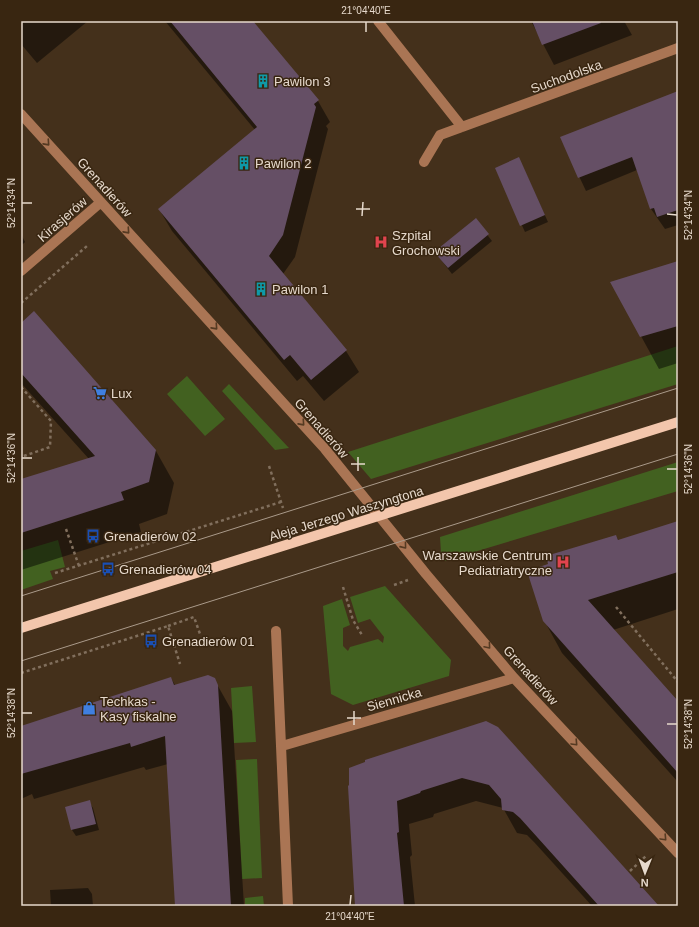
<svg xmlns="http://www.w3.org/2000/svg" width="699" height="927" viewBox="0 0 699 927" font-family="Helvetica,sans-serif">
<rect width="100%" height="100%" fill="#44301b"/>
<!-- green -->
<path fill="#426120" d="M678 346V384L371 479 348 452Z
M187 376 225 419 205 436 167 394Z
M229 384 289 448 275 450 222 391Z
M678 462V491L444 561 441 553 440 537Z
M58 540 65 567 50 571 53 579 21 590V551Z
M385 586 451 660 449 676 353 705 331 694 323 606 342 599 350 625 343 628V646L348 651 350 647 378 639 383 643 384 637 370 619 358 623 350 597Z
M252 686 256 742 234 743 231 688Z
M257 759 262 878 242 879 236 760Z
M263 896 264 906H245V898Z"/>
<!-- shadow -->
<path fill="#0007" d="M21 21H88L37 63 21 44Z
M165 21H252L318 101 330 122 326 126 328 129 295 257 283 274 346 351 359 372 324 401 303 376 297 381 172 231 159 209 255 130Z
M531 21H624L632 35 554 65Z
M678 95V225L665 229 651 209 637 170 586 191 561 138Z
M522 165 548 222 525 232 496 169Z
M475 219 492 241 452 274 435 252Z
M21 234 25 242 21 246Z
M678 270V363L659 369 612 283Z
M21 324 156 451 174 483 167 514 139 524 141 532 21 570V480L89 459 21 383Z
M678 522V609L613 630 678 702V782L562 653 544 620 550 564 616 536 619 541Z
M171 678 175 685 214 679 232 711 244 906H176L168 764 146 770 144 767 34 799 32 794 21 799V727Z
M486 722 658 906H592L534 842 527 835 517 833 503 808 476 801 434 814 433 817 409 824 412 855 410 857 415 906H356L349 786Z
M89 802 93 808 99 830 76 836 72 830Z
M88 888 92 894 93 906H51L50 890Z"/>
<!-- building -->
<path fill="#654f65" d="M170 21H253L319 100 314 104 316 107 283 235 269 256 347 350 311 380 290 355 284 360 158 209 257 127Z
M532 21H600L601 23 542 45Z
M678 91V210L657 217 654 208 650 209 632 157 578 178 560 137Z
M519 157 545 215 520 226 495 168Z
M476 218 489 234 448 268 434 252Z
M678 261V326L640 337 610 282Z
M34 311 156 450 149 482 121 492 124 500 21 533V479L95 456 21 373V323Z
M678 521V572L588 600 678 701V773L543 621 527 571 548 564 546 556 616 535 618 540Z
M208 675 215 678 218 685 231 906H175L165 736 131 747 130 743 21 774V726L171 677 174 685Z
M486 721 498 727 659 906H599L520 818 513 812 502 810 501 799 489 785 462 778 421 791 420 793 397 801 399 832 397 833 404 906H355L348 786 349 785V768L365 762V760Z
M90 800 96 824 71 830 65 807Z"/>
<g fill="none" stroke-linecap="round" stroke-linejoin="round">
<!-- path -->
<path stroke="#816f5d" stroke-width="2.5" stroke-dasharray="3 3" stroke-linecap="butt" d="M21 303 87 246
M21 387 51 421 50 447 21 457
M269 466 283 508
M66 529 79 566
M55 573 281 502
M394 585 408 580
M343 587 353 620 362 635
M616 607 678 682
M168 626 194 617 200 634
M21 673 168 626 180 664
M630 871 647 855"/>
<!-- minor -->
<path stroke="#aa7554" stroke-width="10" d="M378 21 462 127
M21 114 325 449 426 574 514 678 678 853
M424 162 440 135 678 48
M21 271 101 202
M276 631 288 906
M282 746 514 678"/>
<!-- major -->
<path stroke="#f3c6ac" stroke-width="10" d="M21 628 678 422"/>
<!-- tram -->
<path stroke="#aa9a8a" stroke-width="1" d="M21 596 678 388
M21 661 678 454"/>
</g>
<!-- one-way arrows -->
<defs><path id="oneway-chevron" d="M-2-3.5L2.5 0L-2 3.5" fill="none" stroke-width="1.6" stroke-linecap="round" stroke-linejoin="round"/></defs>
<g stroke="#553a22">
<use href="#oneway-chevron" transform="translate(47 143) rotate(48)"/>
<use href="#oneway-chevron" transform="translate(127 231) rotate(48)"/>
<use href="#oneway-chevron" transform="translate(215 327) rotate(48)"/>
<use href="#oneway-chevron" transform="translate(302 423) rotate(48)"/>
<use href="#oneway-chevron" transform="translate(404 546) rotate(51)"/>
<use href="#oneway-chevron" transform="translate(488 646) rotate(50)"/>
<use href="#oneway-chevron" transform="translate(575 743) rotate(47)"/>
<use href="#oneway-chevron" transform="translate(664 838) rotate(47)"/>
</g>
<!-- ticks -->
<path fill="none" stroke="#e6d9cc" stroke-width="1.5" d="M366 32V22M22 203H32M356 209H370M667 214 677 215M362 216 363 202M22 458H32M351 464H365M667 469H677M358 471V457M22 713H32M347 718H361M667 724H677M354 725V711M350 905 351 895"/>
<!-- icons -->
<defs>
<g id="building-bare" transform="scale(1.08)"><path d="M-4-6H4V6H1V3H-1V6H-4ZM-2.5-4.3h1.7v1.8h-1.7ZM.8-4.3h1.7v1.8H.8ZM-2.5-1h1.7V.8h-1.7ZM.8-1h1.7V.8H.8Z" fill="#0f9aa8" stroke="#392611" stroke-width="2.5" paint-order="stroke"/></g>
<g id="hospital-bare" transform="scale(1.08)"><path d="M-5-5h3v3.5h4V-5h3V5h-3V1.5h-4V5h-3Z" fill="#e0444e" stroke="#392611" stroke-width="2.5" paint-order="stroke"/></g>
<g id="supermarket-bare" transform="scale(1.08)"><path d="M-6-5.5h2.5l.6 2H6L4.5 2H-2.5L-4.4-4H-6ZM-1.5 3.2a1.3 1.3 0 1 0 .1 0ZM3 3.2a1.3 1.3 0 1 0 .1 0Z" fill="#3f7fe0" stroke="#392611" stroke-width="2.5" paint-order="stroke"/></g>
<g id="bus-bare" transform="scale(1.08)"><path d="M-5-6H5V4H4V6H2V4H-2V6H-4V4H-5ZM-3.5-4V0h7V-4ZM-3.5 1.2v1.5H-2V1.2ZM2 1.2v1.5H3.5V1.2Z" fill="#1a4fb4" stroke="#392611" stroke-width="2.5" paint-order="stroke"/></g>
<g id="shop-bare" transform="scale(1.08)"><path d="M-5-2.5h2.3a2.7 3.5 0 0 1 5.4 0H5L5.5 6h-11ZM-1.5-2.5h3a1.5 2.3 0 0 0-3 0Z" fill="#3f7fe0" stroke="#392611" stroke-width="2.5" paint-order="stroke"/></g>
</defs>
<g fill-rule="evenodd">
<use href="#building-bare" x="263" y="81"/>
<use href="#building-bare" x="244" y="163"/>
<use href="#hospital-bare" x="381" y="242"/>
<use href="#building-bare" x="261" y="289"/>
<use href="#supermarket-bare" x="100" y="393"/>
<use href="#bus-bare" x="93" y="536"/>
<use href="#hospital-bare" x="563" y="562"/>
<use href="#bus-bare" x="108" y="569"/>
<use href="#bus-bare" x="151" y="641"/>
<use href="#shop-bare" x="89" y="708"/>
</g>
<g text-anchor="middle" stroke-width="3" stroke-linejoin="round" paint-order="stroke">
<!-- street labels -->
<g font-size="13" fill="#e6d9cc" stroke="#392611">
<text transform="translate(566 76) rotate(-20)" y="5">Suchodolska</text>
<text transform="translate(105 187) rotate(48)" y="5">Grenadierów</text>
<text transform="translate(62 219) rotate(-41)" y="5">Kirasjerów</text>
<text transform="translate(322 428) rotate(49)" y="5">Grenadierów</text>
<text transform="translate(346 513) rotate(-17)" y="5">Aleja Jerzego Waszyngtona</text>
<text transform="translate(531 675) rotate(48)" y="5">Grenadierów</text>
<text transform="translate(394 699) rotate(-16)" y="5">Siennicka</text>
</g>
<!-- poi labels -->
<g font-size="13" fill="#e6d9cc" stroke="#392611" text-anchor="start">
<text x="274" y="86">Pawilon 3</text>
<text x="255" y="168">Pawilon 2</text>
<text x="392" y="240">Szpital<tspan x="392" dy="15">Grochowski</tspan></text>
<text x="272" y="294">Pawilon 1</text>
<text x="111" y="398">Lux</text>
<text x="104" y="541">Grenadierów 02</text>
<text x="552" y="560" text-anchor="end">Warszawskie Centrum<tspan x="552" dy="15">Pediatriatryczne</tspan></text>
<text x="119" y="574">Grenadierów 04</text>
<text x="162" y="646">Grenadierów 01</text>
<text x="100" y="706">Techkas -<tspan x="100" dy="15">Kasy fiskalne</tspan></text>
</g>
</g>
<!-- border -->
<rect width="699" height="927" fill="none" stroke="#392611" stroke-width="44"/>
<!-- north arrow -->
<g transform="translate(645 873) rotate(181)" stroke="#392611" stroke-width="3" paint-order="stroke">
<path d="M0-3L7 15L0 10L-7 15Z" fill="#e6d9cc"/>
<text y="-6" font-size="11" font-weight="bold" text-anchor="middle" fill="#e6d9cc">N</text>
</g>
<rect x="22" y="22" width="655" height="883" fill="none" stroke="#e6d9cc" stroke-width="1.5"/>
<g font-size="10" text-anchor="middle" fill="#e6d9cc">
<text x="366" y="14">21°04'40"E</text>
<text transform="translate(11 203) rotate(-90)" y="4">52°14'34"N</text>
<text transform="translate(688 215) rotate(-90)" y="4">52°14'34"N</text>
<text transform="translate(11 458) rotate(-90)" y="4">52°14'36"N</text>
<text transform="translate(688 469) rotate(-90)" y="4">52°14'36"N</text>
<text transform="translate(11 713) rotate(-90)" y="4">52°14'38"N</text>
<text transform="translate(688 724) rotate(-90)" y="4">52°14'38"N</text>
<text x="350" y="920">21°04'40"E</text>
</g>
</svg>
